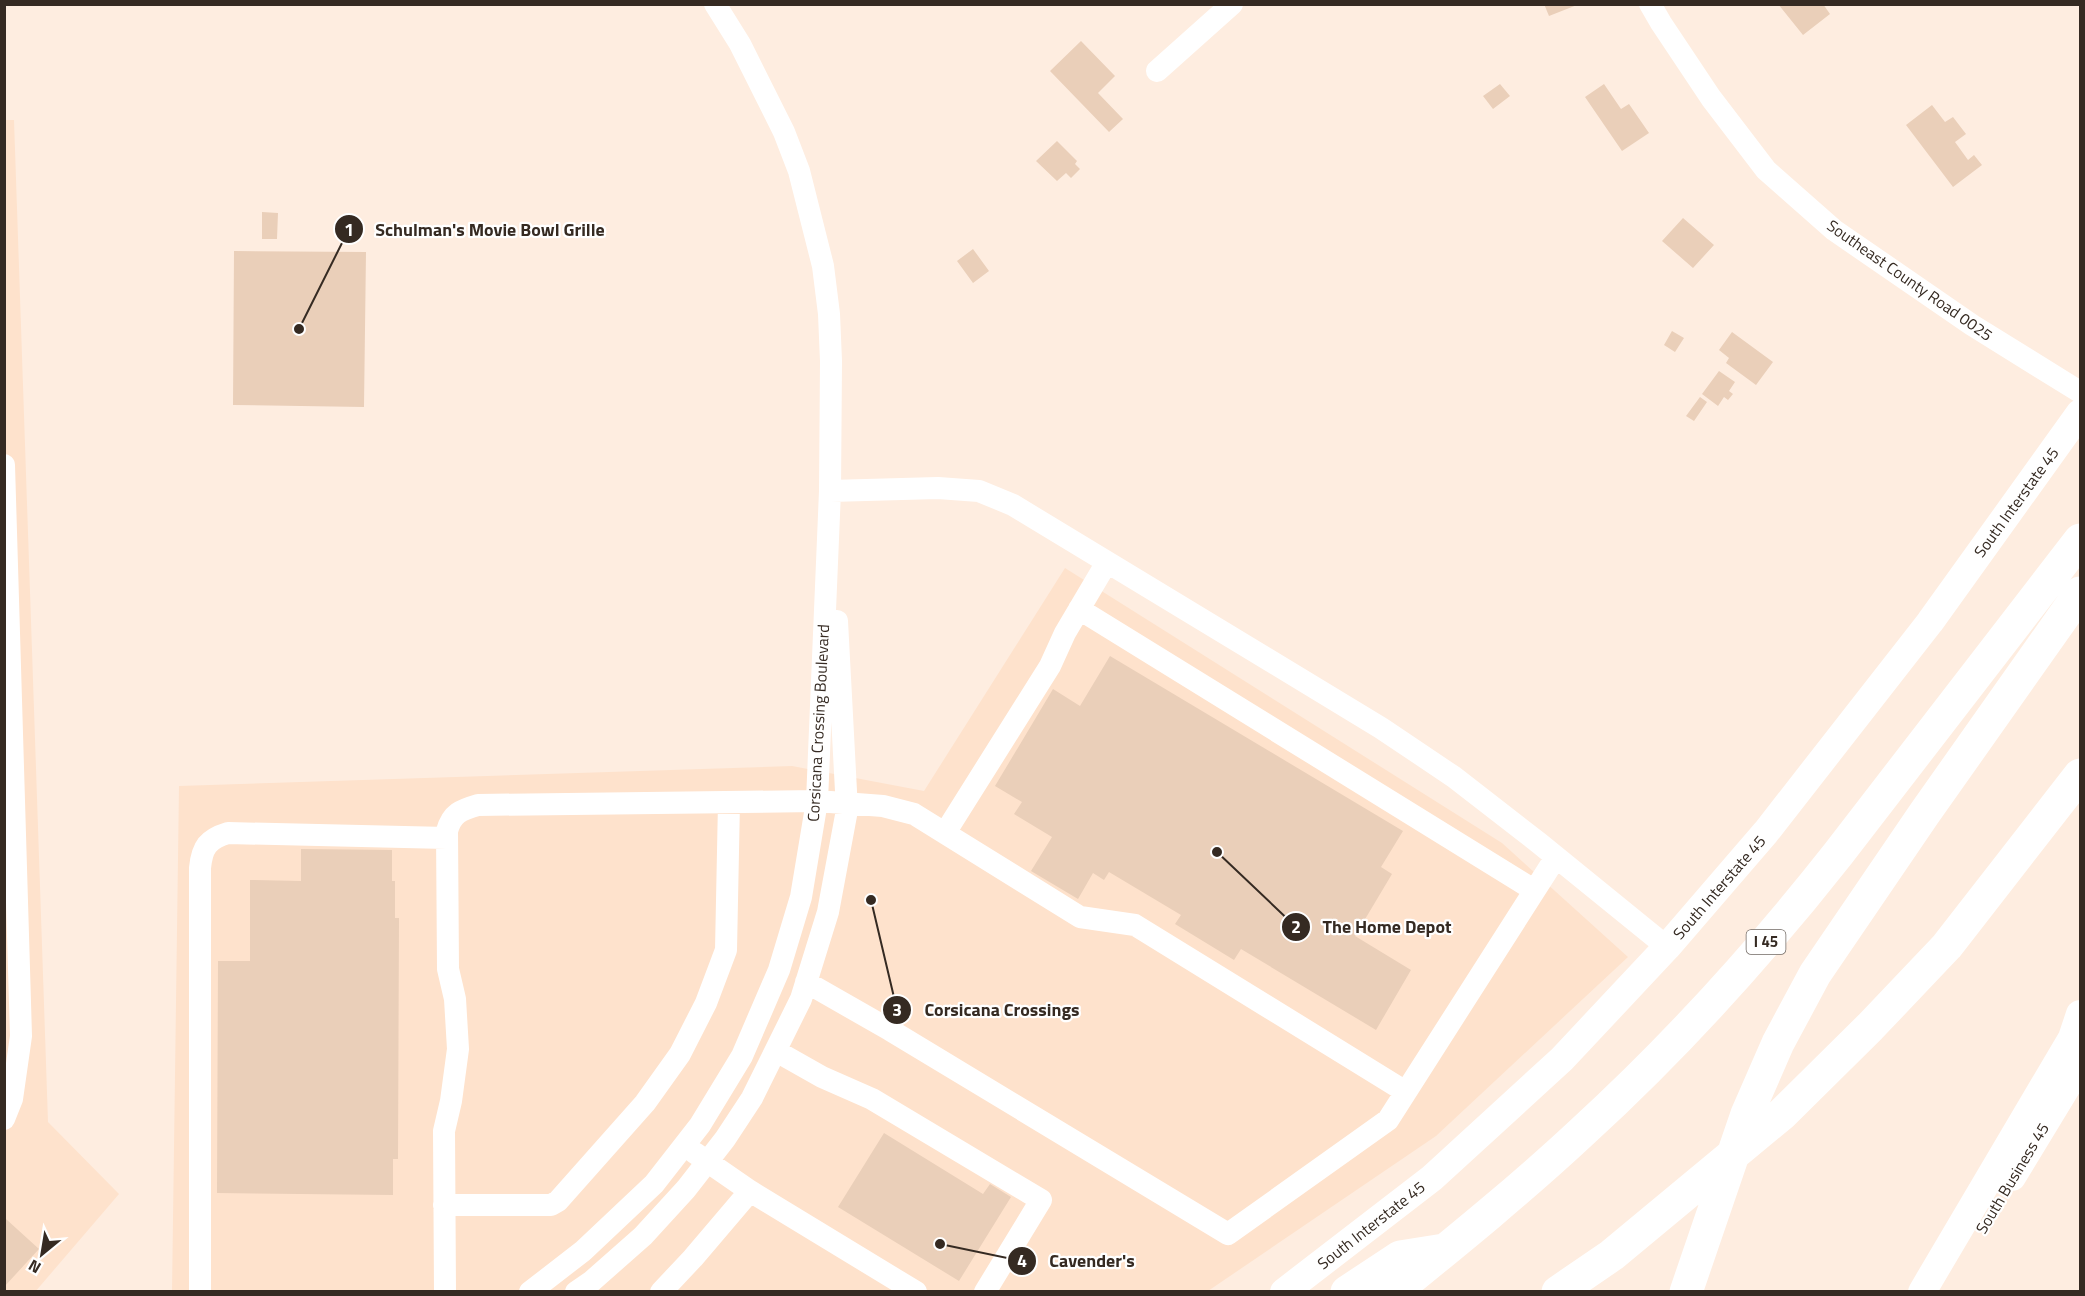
<svg xmlns="http://www.w3.org/2000/svg" width="2085" height="1296" viewBox="0 0 2085 1296" font-family="'Titillium Web',sans-serif">
<rect width="100%" height="100%" fill="#feede0"/>
<!-- built -->
<path fill="#fee2cc" d="M4 120H14L48 1122 119 1194 35 1292 4 1291Z
M1065 568 1502 843 1628 957 1436 1136 1208 1291 172 1292 179 786 792 766 924 791Z"/>
<!-- building -->
<path fill="#eacfb9" d="M1544 4H1577V5L1549 16Z
M1778 4H1823L1830 14 1803 35Z
M1081 41 1115 76 1098 93 1123 119 1109 132 1050 71Z
M1500 84 1510 96 1493 109 1483 96Z
M1604 84 1621 109 1629 104 1649 133 1622 151 1585 97Z
M1932 105 1945 122 1953 117 1966 134 1955 142 1968 160 1974 155 1982 165 1953 187 1906 125Z
M1057 141 1077 161 1075 164 1080 169 1071 178 1066 173 1057 181 1036 161Z
M262 212 278 213 277 239H262Z
M1683 218 1714 245 1693 268 1662 241Z
M973 249 989 271 973 283 957 261Z
M234 251 366 252 364 407 233 405Z
M1672 331 1684 338 1675 352 1664 345Z
M1732 332 1773 362 1756 385 1726 363 1729 358 1719 350Z
M1719 371 1735 382 1729 391 1733 394 1728 400 1724 397 1718 406 1702 394Z
M1700 397 1707 402 1694 421 1686 416Z
M1110 656 1403 831 1381 867 1392 874 1355 936 1411 970 1376 1030 1241 949 1234 960 1175 924 1181 915 1109 872 1104 880 1093 873 1078 899 1031 871 1052 837 1014 814 1022 802 995 786 1053 689 1080 706Z
M301 849 392 850V881H395V918H399L398 1159H393V1195L217 1193 218 961H250V880L301 881Z
M884 1133 983 1194 990 1184 1011 1197 959 1281 838 1207Z
M6 1219 39 1249 4 1287V1220Z"/>
<g fill="none" stroke-linecap="round" stroke-linejoin="round">
<!-- minor -->
<path stroke="#fff" stroke-width="22" d="M1650 4 1661 23 1711 98 1766 170 1834 230 1972 325 2080 392
M1157 71 1232 4
M4 465 21 1036 12 1099 4 1119
M830 491 938 488 979 491 1013 505 1381 728 1454 777 1539 843 1667 947
M1079 609 1534 890
M945 833 1050 666 1065 633 1107 562
M806 982 890 1030 1228 1234 1388 1120 1556 857
M776 1051 822 1077 872 1099 1041 1200 985 1292
M695 1153 750 1191 916 1292
M444 1205H551L558 1201 645 1103 680 1054 706 1003 726 950 729 802
M200 1292V868C202 847 208 839 228 833L447 838
M445 1292 444 1131 451 1101 458 1049 455 999 448 969 447 831C452 813 461 810 478 805L817 801 883 806 914 814 1080 917 1135 925 1406 1092
M530 1292 583 1251 654 1184 700 1125 742 1056 779 970 801 897 817 801 830 491 831 361 829 314 823 266 799 171 784 132 740 44 715 4
M576 1292 592 1281 643 1236 686 1189 725 1139 752 1098 801 999 828 912 847 810 837 621
M661 1292 693 1258 750 1191"/>
<!-- major -->
<path stroke="#fff" stroke-width="28" d="M2012 1177 2080 1065
M1284 1292 1432 1178 1562 1059 1667 947 1766 832 1930 622 2080 413
M1922 1292 2072 1038 2080 1014"/>
<!-- highway -->
<path stroke="#fff" stroke-width="33" d="M1347 1292 1400 1257 1444 1250
M1394 1292C1458 1240 1522 1188 1582 1132 1675 1047 1760 953 1838 854L2080 540
M1558 1292 1612 1255 1782 1114 1870 1027 1947 946 2080 775
M1686 1292 1747 1114 1778 1043 1815 974 1924 814 2080 593"/>
</g>
<g text-anchor="middle" stroke-width="4.5" stroke-linejoin="round" paint-order="stroke">
<!-- shield labels -->
<rect fill="#fff" stroke="#726a64" stroke-width="1.5" x="1746.5" y="930" width="39" height="24" rx="4.5"/>
<g font-size="15" font-weight="bold" fill="#352a22">
<text x="1766" y="947">I 45</text>
</g>
<!-- street labels -->
<g font-size="16" fill="#352a22" stroke="#fff">
<text transform="translate(1910 280) rotate(35)" y="6">Southeast County Road 0025</text>
<text transform="translate(2016 502) rotate(-54)" y="6">South Interstate 45</text>
<text transform="translate(818 723) rotate(-87)" y="6">Corsicana Crossing Boulevard</text>
<text transform="translate(1719 887) rotate(-49)" y="6">South Interstate 45</text>
<text transform="translate(2012 1178) rotate(-59)" y="6">South Business 45</text>
<text transform="translate(1371 1225) rotate(-38)" y="6">South Interstate 45</text>
</g>
</g>
<!-- callouts -->
<path fill="none" stroke="#352a22" stroke-width="2" d="M299 329L349 229M1217 852L1296 927M871 900L897 1010M940 1244L1022 1261"/>
<g fill="#352a22" stroke="#fff" stroke-width="2">
<circle cx="299" cy="329" r="6"/>
<circle cx="1217" cy="852" r="6"/>
<circle cx="871" cy="900" r="6"/>
<circle cx="940" cy="1244" r="6"/>
<circle cx="349" cy="229" r="15"/>
<circle cx="1296" cy="927" r="15"/>
<circle cx="897" cy="1010" r="15"/>
<circle cx="1022" cy="1261" r="15"/>
</g>
<g font-size="18" text-anchor="middle" font-weight="bold" fill="#fff">
<text x="349" y="236">1</text>
<text x="1296" y="933">2</text>
<text x="897" y="1016">3</text>
<text x="1022" y="1267">4</text>
</g>
<g font-size="18" text-anchor="middle" font-weight="bold" fill="#352a22" stroke="#fff" stroke-width="4.5" stroke-linejoin="round" paint-order="stroke">
<text x="490" y="236">Schulman's Movie Bowl Grille</text>
<text x="1387" y="933">The Home Depot</text>
<text x="1002" y="1016">Corsicana Crossings</text>
<text x="1092" y="1267">Cavender's</text>
</g>
<!-- border -->
<rect width="2085" height="1296" fill="none" stroke="#352a22" stroke-width="12"/>
<!-- north arrow -->
<g transform="translate(42 1254) rotate(210)" stroke="#ffffff" stroke-width="4.5" paint-order="stroke">
<path d="M0-4.5L10 22L0 15L-10 22Z" fill="#352a22"/>
<text y="-9" font-size="16" font-weight="bold" text-anchor="middle" fill="#352a22">N</text>
</g>
</svg>
